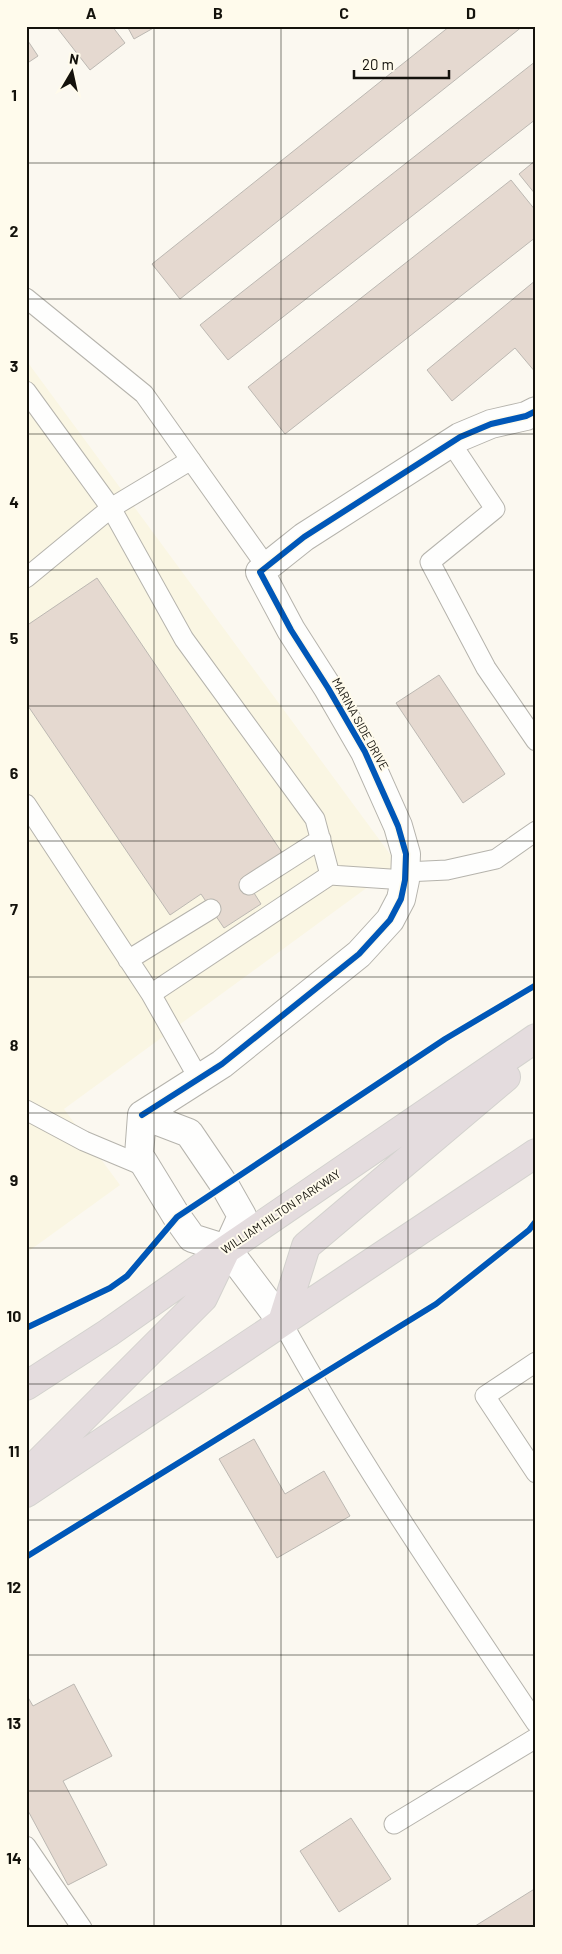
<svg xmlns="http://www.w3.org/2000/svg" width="562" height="1954" viewBox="0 0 562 1954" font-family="Barlow,sans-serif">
<rect width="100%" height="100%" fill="#fbf8f0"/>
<!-- built -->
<path fill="#faf6e3" d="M26 360 398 865 64 1109 120 1185 26 1253Z"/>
<!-- building -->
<path fill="#e5d9d0" stroke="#bcb8b2" d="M62 26H112L125 43 90 70 58 29Z
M127 26H157L134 39Z
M450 26H523L180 299 152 264Z
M26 38 38 56 26 64Z
M536 61V119L228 360 200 325Z
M536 160V195L519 174Z
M511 180 536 211V237L285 434 248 387Z
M536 280V373L515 348 452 401 427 370Z
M97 578 283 854 249 885 261 904 224 928 201 894 170 915 26 703V626Z
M439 675 505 774 463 803 396 703Z
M254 1439 285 1494 324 1471 350 1516 277 1558 219 1459Z
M74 1684 112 1756 63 1781 107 1865 68 1885 26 1807V1694L33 1706Z
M351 1818 391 1879 339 1912 300 1851Z
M536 1888V1928H472Z"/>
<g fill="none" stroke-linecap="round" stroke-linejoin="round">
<!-- service casing -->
<g stroke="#b5b3ac" stroke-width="21">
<path id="service" d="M26 298 144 394 266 566
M26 391 111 508 184 639 315 819 330 875
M451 443 495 509 430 562 486 668 536 741
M26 578 111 508 191 460
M26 804 151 994 330 875 405 880
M405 872 447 870 496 859 536 831
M249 885 321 839
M128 960 211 909
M151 994 199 1079
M26 1110 84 1141 146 1167
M282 1322C358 1461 448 1591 536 1723
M536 1362 485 1396 536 1473
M394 1824 536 1738
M26 1846 82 1928"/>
</g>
<!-- minor casing -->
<g stroke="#b5b3ac" stroke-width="30">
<path id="minor" d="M142 1115 222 1064 359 954 390 920 401 899 405 880 406 854 398 826 365 752 328 688 291 630 260 572 304 537 460 437 491 424 526 416 536 411
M142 1115 139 1155 177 1217 192 1238 227 1249 282 1322
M142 1115 189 1133 225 1186 242 1216 227 1249"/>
</g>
<!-- trunk casing -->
<g stroke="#d3d2ce" stroke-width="30">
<path id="trunk" d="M282 1322 306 1246 506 1077
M26 1386 108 1333 227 1249 536 1038
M26 1475 203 1298 225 1252
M26 1493 536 1153"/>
</g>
<!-- service -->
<use href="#service" stroke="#fefefd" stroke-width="19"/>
<!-- minor -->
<use href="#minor" stroke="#fefefd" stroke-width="28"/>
<!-- trunk -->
<use href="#trunk" stroke="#e4dcde" stroke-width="28"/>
<!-- cycleway casing -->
<g stroke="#fffbec" stroke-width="9">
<path id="cycleway" d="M142 1115 222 1064 359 954 390 920 401 899 405 880 406 854 398 826 365 752 328 688 291 630 260 572 304 537 460 437 491 424 526 416 536 411
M26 1328 110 1288 127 1276 177 1217 445 1039 536 985
M26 1557 436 1304 529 1230 536 1221"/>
</g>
<!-- cycleway -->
<use href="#cycleway" stroke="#0057b8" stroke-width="6"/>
</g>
<!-- grid -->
<path fill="none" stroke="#14120c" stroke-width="1" stroke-opacity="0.55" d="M154 26V1928M281 26V1928M408 26V1928M26 163H536M26 299H536M26 434H536M26 570H536M26 706H536M26 841H536M26 977H536M26 1113H536M26 1248H536M26 1384H536M26 1520H536M26 1655H536M26 1791H536"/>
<g text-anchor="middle" stroke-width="4" stroke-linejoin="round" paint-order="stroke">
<!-- street labels -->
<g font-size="12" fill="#14120c" stroke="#fffbec">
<text transform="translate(360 724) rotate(61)" y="4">MARINA SIDE DRIVE</text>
<text transform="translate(281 1212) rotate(-34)" y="4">WILLIAM HILTON PARKWAY</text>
</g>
</g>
<!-- border -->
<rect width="562" height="1954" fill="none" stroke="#fffbec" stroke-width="55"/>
<!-- north arrow -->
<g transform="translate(72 72) rotate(9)" stroke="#fffbec" stroke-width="4" paint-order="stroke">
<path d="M0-4L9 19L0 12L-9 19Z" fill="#14120c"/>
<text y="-8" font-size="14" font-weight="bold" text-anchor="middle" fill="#14120c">N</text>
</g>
<!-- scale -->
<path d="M354 70v8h95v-8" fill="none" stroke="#14120c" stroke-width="2.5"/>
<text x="362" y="70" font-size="15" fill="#14120c" stroke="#fffbec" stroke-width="4" paint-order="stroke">20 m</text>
<rect x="28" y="28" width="506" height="1898" fill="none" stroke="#14120c" stroke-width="2"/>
<g font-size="16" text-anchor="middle" font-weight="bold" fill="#14120c">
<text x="91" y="19">A</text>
<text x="218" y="19">B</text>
<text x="344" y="19">C</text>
<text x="471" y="19">D</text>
<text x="14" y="101">1</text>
<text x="14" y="237">2</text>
<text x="14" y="372">3</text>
<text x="14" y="508">4</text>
<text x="14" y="644">5</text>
<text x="14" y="779">6</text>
<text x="14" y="915">7</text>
<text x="14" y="1051">8</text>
<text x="14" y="1186">9</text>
<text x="14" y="1322">10</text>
<text x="14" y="1457">11</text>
<text x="14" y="1593">12</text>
<text x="14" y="1729">13</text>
<text x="14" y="1864">14</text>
</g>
</svg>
